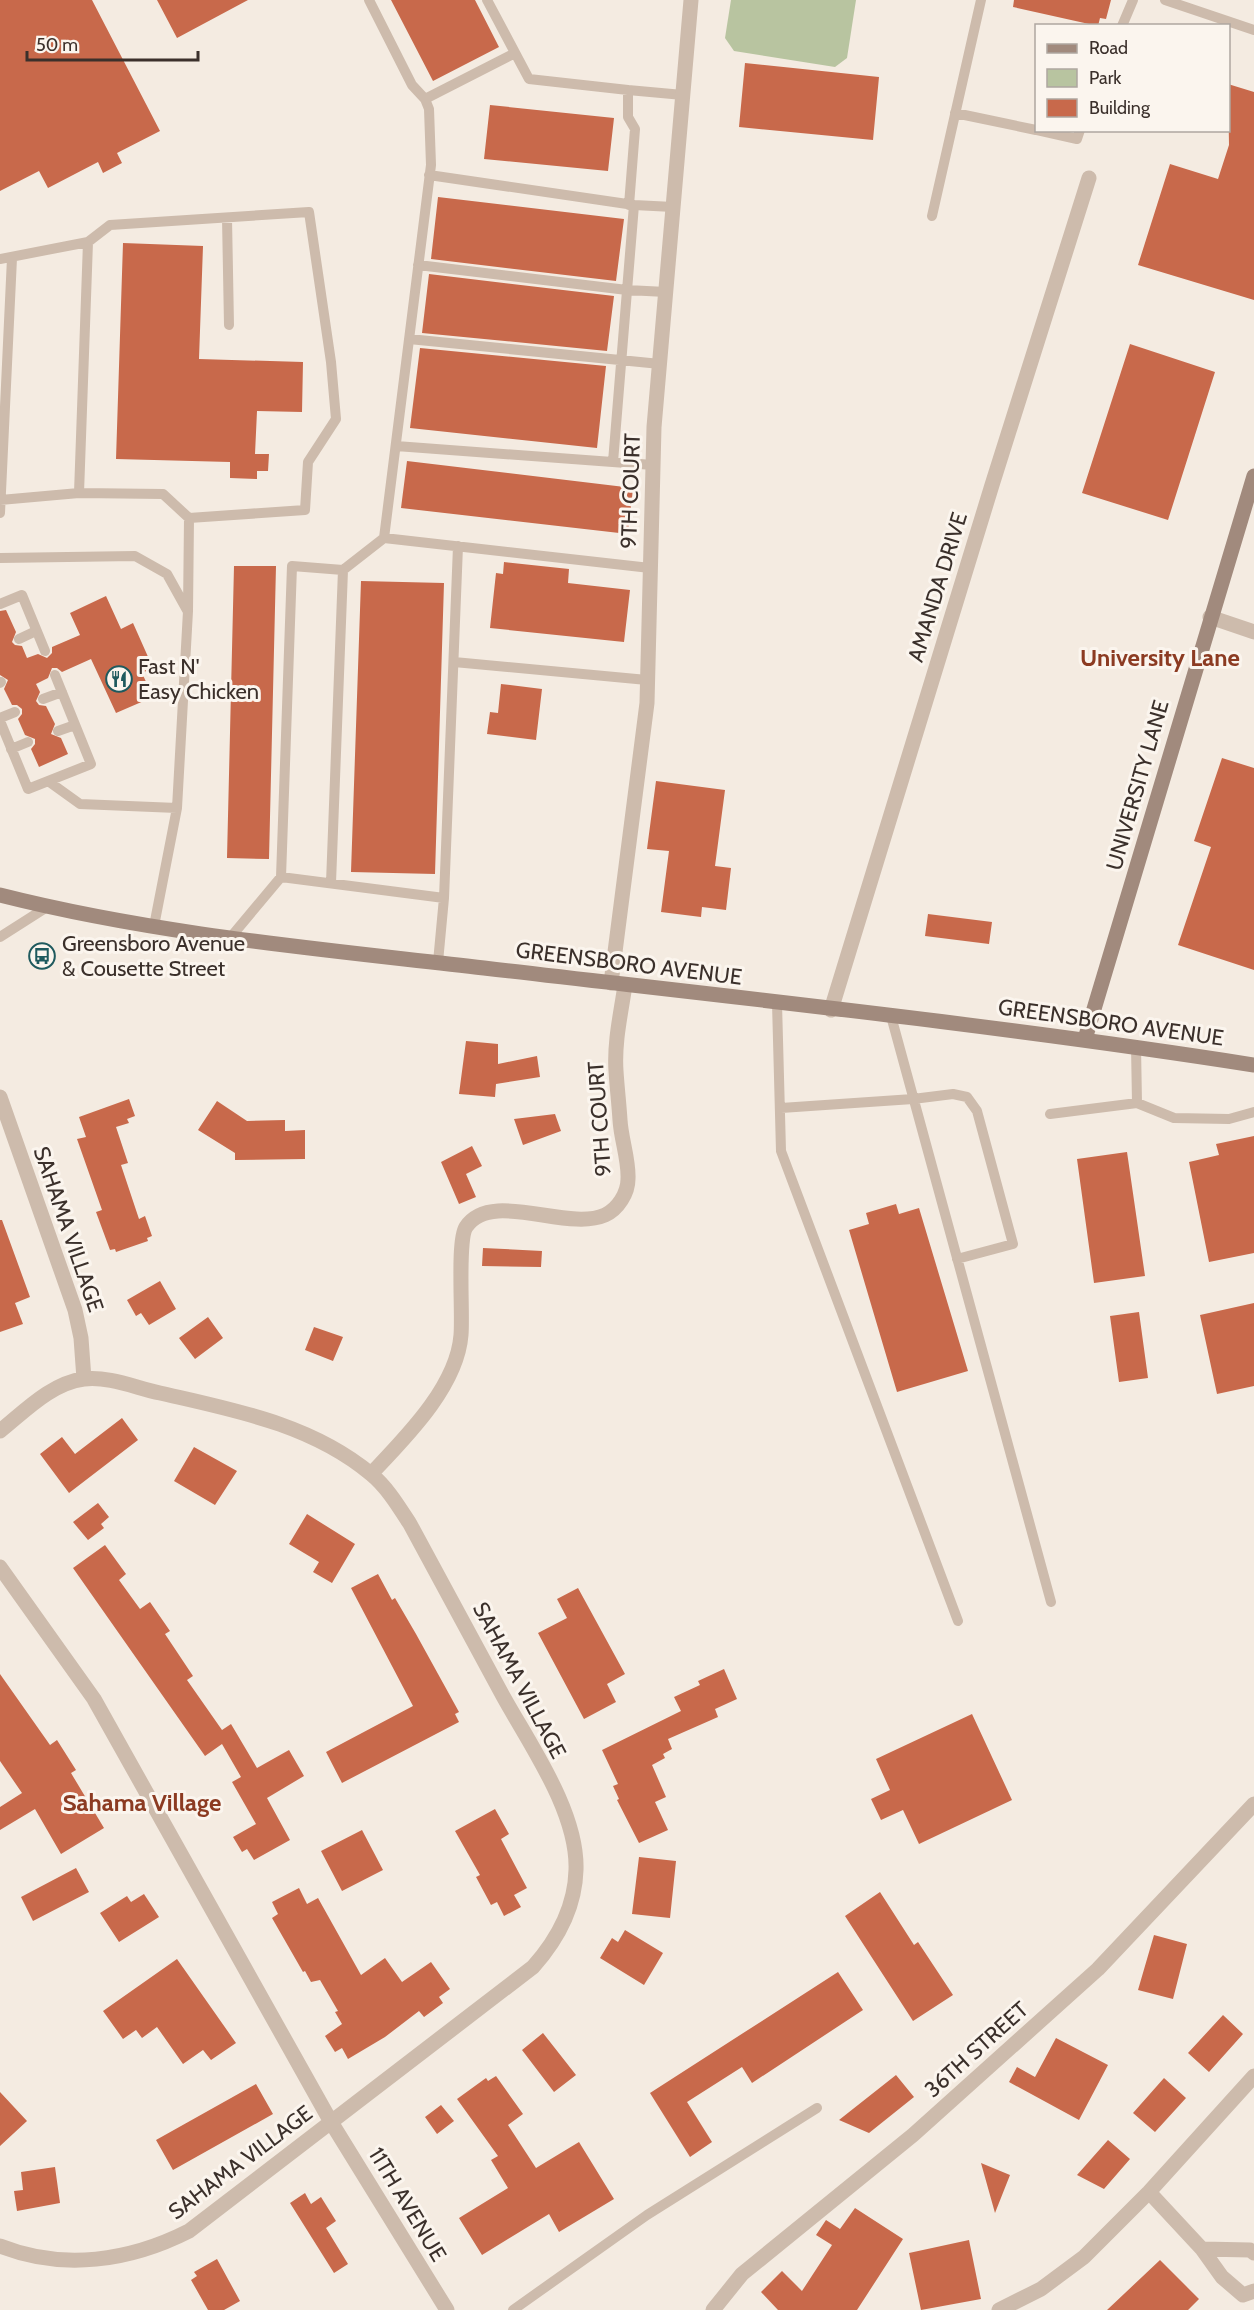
<svg xmlns="http://www.w3.org/2000/svg" width="1254" height="2310" viewBox="0 0 1254 2310" font-family="Cabin,sans-serif">
<rect width="100%" height="100%" fill="#f4ebe1"/>
<!-- green -->
<path fill="#b8c4a0" d="M731 0H856L847 58 835 67 734 51 725 38Z"/>
<!-- building -->
<path fill="#c8694b" d="M0 0H92L160 131 117 153 122 163 103 173 98 162 48 188 39 171 0 191Z
M157 0H248L177 38Z
M391 0H475L499 47 433 81Z
M1014 0H1111L1106 19 1100 18 1098 26 1013 7Z
M745 63 879 77 873 140 739 127Z
M1228 84 1254 92V300L1138 265 1170 164 1218 179 1229 145Z
M490 105 614 118 608 171 484 159Z
M438 197 624 219 616 281 431 259Z
M123 243 203 246 199 359 303 362 302 412 257 411 255 454H269L268 471H257V479L230 478V462L116 459Z
M429 274 614 296 607 351 422 333Z
M1130 344 1215 372 1168 520 1082 493Z
M420 348 606 366 597 448 410 428Z
M407 461 633 488 628 534 401 508Z
M504 562 569 569 568 583 630 590 624 642 490 628 496 573 503 574Z
M234 566H276L269 859 227 858Z
M361 581 444 583 435 874 351 872Z
M106 596 121 629 133 623 153 668 142 673 153 697 116 713 91 659 62 672 57 668H52L48 678 36 684 40 692 36 701 39 705 46 706 55 724 51 734 61 738 68 754 39 767 31 749 35 744V739L25 735 18 719 22 714V709L17 705H12L4 689 8 680 0 675V611L6 610 16 632 12 642 15 645 22 646 27 658 38 654 47 658 52 653V647L80 635 70 613Z
M501 684 542 689 536 740 487 734 490 712 498 713Z
M1222 758 1254 768V970L1178 945 1211 847 1194 841Z
M656 781 725 790 715 866 731 868 726 910 702 907 701 917 661 912 669 851 647 849Z
M928 914 992 922 989 944 925 936Z
M466 1041 498 1044V1064L537 1056 540 1077 496 1084 495 1097 459 1094Z
M129 1099 135 1116 127 1119 129 1123 116 1127 128 1163 121 1165 139 1219 145 1216 152 1236 147 1238 148 1241 116 1252 115 1249 110 1250 96 1212 102 1210 77 1139 86 1137 79 1117Z
M217 1101 247 1121 285 1120V1131L305 1130V1159L235 1160V1153L198 1130Z
M555 1114 561 1131 523 1145 514 1119Z
M1254 1136V1253L1209 1262 1189 1162 1219 1155 1216 1144Z
M472 1146 482 1166 466 1174 476 1197 459 1204 441 1162Z
M1127 1152 1145 1276 1094 1283 1077 1159Z
M896 1204 899 1214 919 1208 968 1371 897 1392 849 1230 869 1224 866 1213Z
M0 1220H2L30 1297 15 1303 23 1324 0 1332Z
M483 1248 542 1251 541 1267 482 1266Z
M160 1281 176 1309 149 1325 141 1313 136 1316 127 1300Z
M1254 1303V1386L1217 1394 1200 1315Z
M1139 1312 1148 1378 1119 1382 1110 1316Z
M208 1317 223 1338 195 1359 179 1338Z
M314 1327 343 1337 333 1361 305 1350Z
M122 1418 138 1440 69 1493 40 1454 62 1437 75 1454Z
M194 1447 237 1471 215 1505 174 1481Z
M98 1503 109 1517 101 1524 104 1528 88 1540 73 1522Z
M307 1514 355 1544 332 1583 313 1572 319 1562 289 1544Z
M105 1545 126 1574 119 1580 140 1609 150 1602 170 1631 165 1634 193 1676 187 1680 222 1730 231 1724 257 1768 289 1750 304 1776 267 1798 290 1840 254 1860 247 1849 242 1852 233 1837 256 1824 232 1782 241 1777 222 1744 205 1756 73 1568Z
M378 1574 392 1600 395 1598 416 1634 459 1712 455 1714 459 1722 342 1783 326 1752 413 1706 351 1588Z
M578 1588 625 1674 607 1684 616 1702 584 1719 538 1633 567 1618 557 1599Z
M724 1669 737 1699 715 1709 718 1717 668 1739 672 1749 663 1754 665 1758 652 1765 666 1797 655 1802 668 1830 639 1843 617 1800 619 1799 613 1786 618 1784 602 1750 681 1711 674 1697 700 1685 698 1681Z
M0 1674 50 1745 57 1740 76 1770 71 1773 104 1828 61 1854 35 1809 0 1830V1807L22 1793 0 1761Z
M972 1714 1012 1800 919 1844 903 1810 881 1820 871 1799 890 1790 876 1759Z
M495 1809 509 1834 501 1839 527 1888 514 1895 521 1907 504 1916 497 1902 491 1905 476 1877 480 1875 455 1831Z
M362 1830 383 1870 342 1891 321 1851Z
M639 1857 676 1861 670 1918 632 1914Z
M76 1868 89 1892 33 1921 21 1897Z
M299 1888 307 1904 318 1898 361 1975 385 1958 402 1982 431 1962 450 1989 439 1997 443 2003 424 2017 419 2011 385 2037 348 2059 342 2048 335 2052 325 2036 342 2024 335 2012 338 2011 320 1980 311 1982 305 1971 303 1972 272 1918 278 1914 272 1902Z
M880 1892 914 1945 918 1942 953 1995 913 2021 845 1916Z
M144 1894 159 1917 119 1942 100 1913 127 1896 131 1902Z
M625 1930 663 1953 644 1985 600 1958 612 1938 618 1942Z
M1154 1935 1187 1944 1173 1999 1138 1990Z
M177 1959 236 2043 211 2060 203 2050 183 2064 157 2027 142 2038 136 2030 123 2039 103 2011Z
M838 1972 863 2010 752 2083 742 2067 687 2102 712 2142 690 2157 650 2093Z
M1223 2015 1243 2034 1209 2072 1188 2053Z
M543 2033 576 2075 554 2092 522 2050Z
M1056 2038 1108 2065 1079 2120 1009 2082 1017 2067 1035 2077Z
M896 2075 914 2097 869 2133 839 2120Z
M496 2076 523 2114 508 2125 536 2168 579 2142 614 2199 559 2232 549 2214 482 2255 459 2218 508 2188 491 2160 498 2156 457 2099 486 2078 488 2081Z
M1164 2078 1186 2098 1155 2132 1133 2113Z
M256 2084 273 2114 173 2170 156 2140Z
M0 2092 27 2121 0 2146Z
M441 2105 454 2121 437 2134 425 2117Z
M1108 2140 1130 2159 1104 2189 1077 2175Z
M981 2163 1010 2175 995 2213Z
M55 2167 60 2203 17 2211 14 2191 23 2190 21 2172Z
M305 2193 311 2204 321 2197 336 2221 326 2228 348 2264 334 2273 290 2203Z
M855 2208 903 2239 857 2310H778L761 2292 782 2271 802 2291 832 2245 816 2235 826 2220 840 2229Z
M969 2240 981 2299 921 2310 909 2253Z
M217 2259 240 2301 224 2310H208L191 2280 197 2276 194 2272Z
M1160 2260 1199 2299 1188 2310H1107Z"/>
<g fill="none" stroke-linecap="round" stroke-linejoin="round">
<!-- lane -->
<path stroke="#cdbbac" stroke-width="10" d="M487 0 529 79 628 90V117L635 129 629 205
M1165 0 1254 30
M1122 26 1133 0
M628 90 683 95
M425 99 515 53
M955 113 1036 130
M1037 130 1077 139 1080 130
M429 175 634 205
M932 216 981 0
M227 218 229 325
M0 259 88 242 79 493
M418 265 627 290 666 292
M409 339 660 364
M396 446 653 465
M613 462 634 205 673 207
M0 500 79 493 163 494 189 518 305 510 308 462 336 419 331 362 309 212 110 225 88 242
M0 513 12 258
M384 538 650 568
M0 558 135 556 167 574 187 610
M343 570 384 538 431 165 429 109 425 99 412 85 369 0
M0 604 22 595 45 651
M19 639 36 631
M454 662 647 680
M0 683 1 682
M43 699 62 692
M0 718 15 712
M0 721 28 789 91 764 55 675
M58 731 75 725
M11 749 28 742
M48 781 80 804 177 808
M281 877 444 898 438 962
M444 898 458 546
M154 926 177 808 188 611 189 518
M0 937 47 907
M230 938 281 877 292 566 343 570 331 883
M777 1003 781 1151 958 1621
M891 1016 1051 1602
M1136 1046 1137 1103
M781 1108 913 1099 953 1094 967 1097 977 1111 1013 1244 957 1259
M1050 1114 1137 1103 1174 1118 1229 1119 1254 1112
M513 2310 647 2215 817 2108"/>
<!-- street -->
<path stroke="#cdbbac" stroke-width="15" d="M1210 617 1254 632
M611 983 647 703 654 427 691 0
M831 1010 992 485 1089 178
M0 1097 75 1310 81 1338 84 1379
M0 1431C24 1412 51 1383 84 1379 109 1376 136 1388 160 1393 234 1410 311 1424 371 1474 387 1487 399 1507 410 1524 441 1581 472 1638 503 1696 530 1745 578 1812 576 1870 575 1908 558 1939 533 1967L189 2231C130 2261 63 2271 0 2246
M371 1474C405 1438 457 1387 461 1335 463 1313 457 1241 466 1227 491 1189 567 1232 605 1215 618 1209 628 1193 628 1179 629 1160 621 1139 620 1120 619 1104 617 1087 616 1071 614 1042 621 1013 625 985
M0 1567 94 1699 331 2122 447 2310
M1149 2192 1202 2249
M1254 2253 1250 2250 1202 2249 1222 2277 1243 2295 1254 2291
M713 2310 742 2274 913 2135 1098 1969 1254 1804
M999 2310 1041 2289 1084 2257 1149 2192 1254 2076"/>
<!-- secondary -->
<path stroke="#a18a7d" stroke-width="15" d="M0 895C158 935 322 949 484 968 741 998 998 1025 1254 1065
M1085 1039 1254 476"/>
</g>
<!-- icons -->
<defs>
<g id="restaurant-ring" transform="scale(1.35)"><circle r="9.5" fill="#fbf5ee" stroke="#1f5a5e" stroke-width="1.5"/><path d="M-5-6h1v4h1v-4h1v4h1v-4h1v5L-1.5 .5V6h-2V.5L-5-1ZM5-6V6H3V1.5H1.5Q1.5-4 5-6Z" fill="#1f5a5e"/></g>
<g id="bus-ring" transform="scale(1.35)"><circle r="9.5" fill="#fbf5ee" stroke="#1f5a5e" stroke-width="1.5"/><path d="M-5-6H5V4H4V6H2V4H-2V6H-4V4H-5ZM-3.5-4V0h7V-4ZM-3.5 1.2v1.5H-2V1.2ZM2 1.2v1.5H3.5V1.2Z" fill="#1f5a5e"/></g>
</defs>
<g fill-rule="evenodd">
<use href="#restaurant-ring" x="119" y="679"/>
<use href="#bus-ring" x="42" y="956"/>
</g>
<g text-anchor="middle" stroke-width="6" stroke-linejoin="round" paint-order="stroke">
<!-- street labels -->
<g font-size="22" fill="#3b302b" stroke="#fbf5ee">
<text transform="translate(630 491) rotate(-88)" y="8">9TH COURT</text>
<text transform="translate(937 587) rotate(-73)" y="8">AMANDA DRIVE</text>
<text transform="translate(1137 785) rotate(-74)" y="8">UNIVERSITY LANE</text>
<text transform="translate(629 963) rotate(7)" y="8">GREENSBORO AVENUE</text>
<text transform="translate(1111 1022) rotate(8)" y="8">GREENSBORO AVENUE</text>
<text transform="translate(599 1119) rotate(-94)" y="8">9TH COURT</text>
<text transform="translate(69 1229) rotate(71)" y="8">SAHAMA VILLAGE</text>
<text transform="translate(520 1680) rotate(62)" y="8">SAHAMA VILLAGE</text>
<text transform="translate(976 2049) rotate(-42)" y="8">36TH STREET</text>
<text transform="translate(240 2162) rotate(-37)" y="8">SAHAMA VILLAGE</text>
<text transform="translate(408 2204) rotate(59)" y="8">11TH AVENUE</text>
</g>
<!-- poi labels -->
<g font-size="22" fill="#3b302b" stroke="#fbf5ee" text-anchor="start">
<text x="138" y="674">Fast N'<tspan x="138" dy="25">Easy Chicken</tspan></text>
<text x="62" y="951">Greensboro Avenue<tspan x="62" dy="25">&amp; Cousette Street</tspan></text>
</g>
<!-- neighbourhood labels -->
<g font-size="24" font-weight="bold" fill="#8c3b22" stroke="#fbf5ee">
<text x="1160" y="666">University Lane</text>
<text x="142" y="1811">Sahama Village</text>
</g>
</g>
<!-- legend -->
<rect x="1035" y="24" width="195" height="108" fill="#fbf5ee" stroke="#aea6a0" stroke-width="1.5"/>
<rect x="1047" y="44" width="30" height="9" fill="#a18a7d" stroke="#aea6a0" stroke-width="1.5"/>
<text x="1089" y="54" font-size="18" fill="#3b302b">Road</text>
<rect x="1047" y="69" width="30" height="18" fill="#b8c4a0" stroke="#aea6a0" stroke-width="1.5"/>
<text x="1089" y="84" font-size="18" fill="#3b302b">Park</text>
<rect x="1047" y="99" width="30" height="18" fill="#c8694b" stroke="#aea6a0" stroke-width="1.5"/>
<text x="1089" y="114" font-size="18" fill="#3b302b">Building</text>
<!-- scale -->
<path d="M27 51v9h171v-9" fill="none" stroke="#3b302b" stroke-width="3"/>
<text x="36" y="51" font-size="18" fill="#3b302b" stroke="#fbf5ee" stroke-width="4.5" paint-order="stroke">50 m</text>
</svg>
